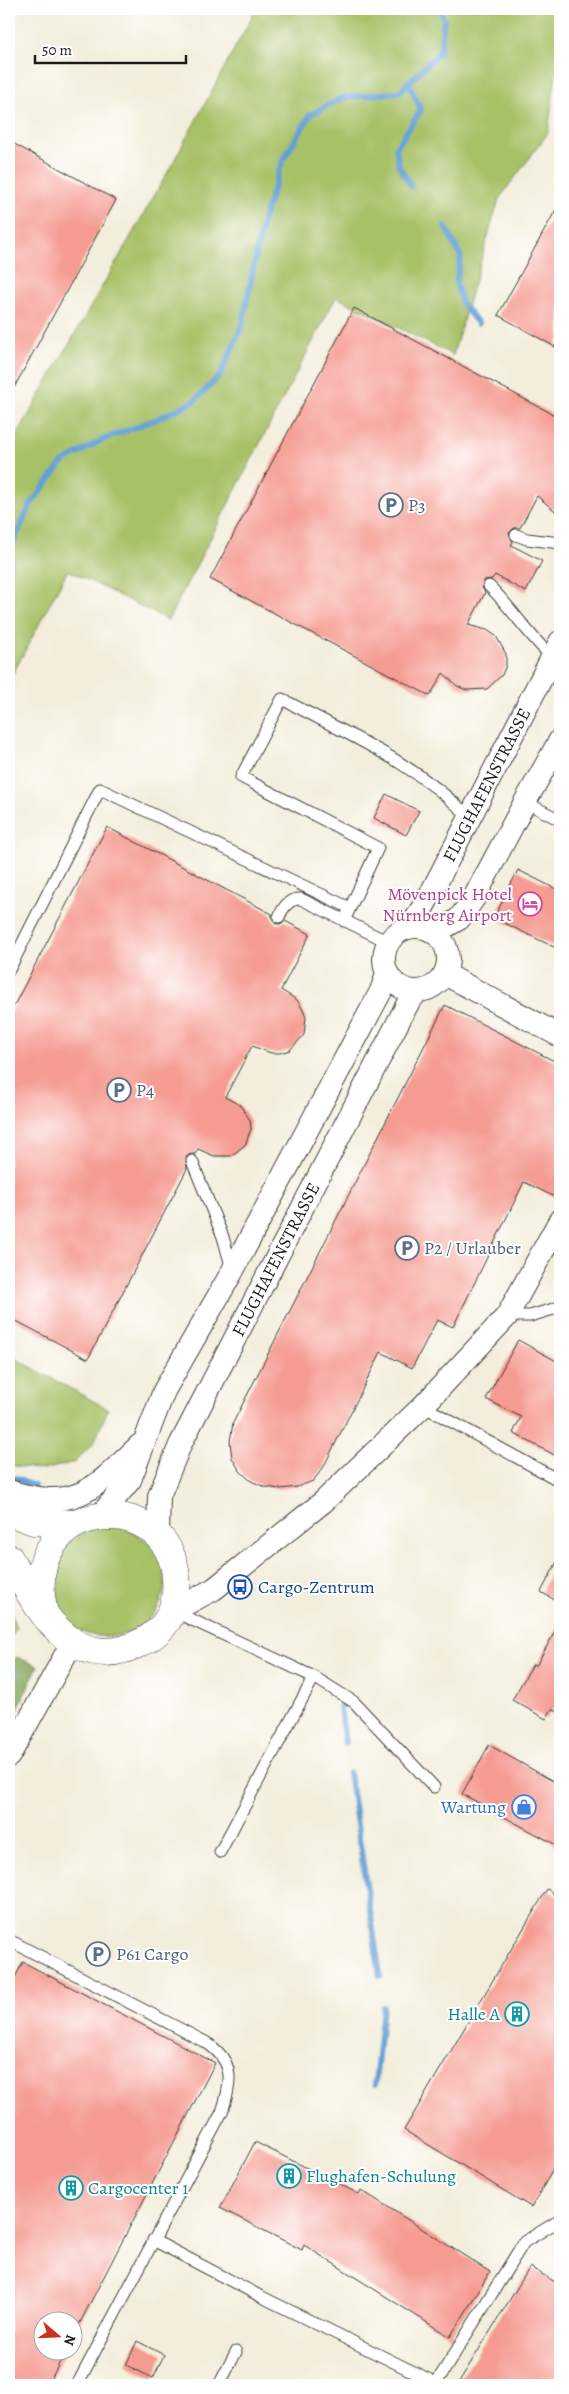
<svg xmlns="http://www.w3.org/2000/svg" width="569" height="2394" viewBox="0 0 569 2394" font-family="Alegreya,serif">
<rect width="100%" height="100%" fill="#fff"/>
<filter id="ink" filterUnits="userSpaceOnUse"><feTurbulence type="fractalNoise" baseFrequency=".02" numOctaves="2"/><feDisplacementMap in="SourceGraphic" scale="10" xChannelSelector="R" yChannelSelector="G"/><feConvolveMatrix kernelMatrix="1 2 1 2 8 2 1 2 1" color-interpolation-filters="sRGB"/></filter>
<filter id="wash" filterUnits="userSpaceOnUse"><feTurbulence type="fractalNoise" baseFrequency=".0096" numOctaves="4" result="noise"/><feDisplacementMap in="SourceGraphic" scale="20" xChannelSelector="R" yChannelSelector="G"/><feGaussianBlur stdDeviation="1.12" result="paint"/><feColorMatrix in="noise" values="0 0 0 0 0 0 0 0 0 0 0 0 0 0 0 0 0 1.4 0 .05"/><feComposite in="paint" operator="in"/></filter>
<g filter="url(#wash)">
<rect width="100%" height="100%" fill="#f3eedb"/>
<!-- green -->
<path fill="#a7c166" stroke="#626e41" d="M256 9H560V44L548 133 499 199 453 355 336 297 168 620 68 570 9 681V449L170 168Z
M9 1355 108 1409 94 1443 75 1462 43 1470 9 1465Z
M109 1518 157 1547C160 1558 166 1573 165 1584 159 1646 71 1656 50 1598 45 1586 50 1565 51 1553Z
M9 1606 16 1629 9 1640Z"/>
<!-- forest -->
<path fill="#85a75b" stroke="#50623c" d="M17 1657 38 1666 9 1727V1663Z"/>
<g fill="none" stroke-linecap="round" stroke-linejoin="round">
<!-- stream -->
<path stroke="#639fd3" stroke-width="6" d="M408 82 421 110 396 148 399 166 411 186
M445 226 461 257 456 283 462 304 478 323
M9 573 13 543 31 504 63 462 104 439 152 421 193 402 220 376 242 326 263 220 283 160 310 115 342 98 399 92 440 52 444 19 440 9
M9 1476 34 1486
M9 1667 16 1674 9 1680
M340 1708 345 1743
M349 1772 380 1976
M375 2084 383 2007"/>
</g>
<g id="blocks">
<!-- building -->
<path fill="#f59b92" d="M9 141 116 200 9 397Z
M560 202V338L555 347 498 315Z
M354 308 560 418V515L537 496 520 528H514L509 533 513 542 511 545 542 561 526 592 495 575 492 579 484 580 482 587 485 593 468 625 487 630 496 636 506 654V665L502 675 487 689 466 690 457 686 443 673 430 696 210 579Z
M386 794 419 811 406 835 374 818Z
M107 827 272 914V918L276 924H280L285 921 310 934 281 990 297 1000 302 1008 306 1017 304 1035 290 1050 280 1053H271L252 1046 225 1097 240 1105 250 1120 251 1129 245 1145 231 1156H214L198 1149 195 1154H190L186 1157 187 1169 88 1359 9 1317V1015Z
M518 870 560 891V950L494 918Z
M445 1005 560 1064V1188L555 1197 524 1182 453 1327 437 1320 412 1368 381 1352 323 1468 313 1481 297 1487 280 1489 265 1487 251 1481 240 1471 232 1458 230 1441 233 1423Z
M518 1340 560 1363V1458L513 1433 521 1417 486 1399Z
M560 1556V1603L541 1592Z
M560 1622V1713L552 1709 546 1719 512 1700 533 1664 536 1666Z
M489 1745 560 1785V1847L462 1794Z
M547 1889 560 1898V2158L531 2207 404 2130Z
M23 1962 215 2063 72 2338V2322H42V2352H65L48 2385H9V1989Z
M255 2142 359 2194 361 2190 490 2272 450 2337 304 2245 302 2250 220 2208Z
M530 2267 560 2285V2385H457Z
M137 2341 164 2355 153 2378 126 2365Z"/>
</g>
</g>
<g filter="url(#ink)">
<use href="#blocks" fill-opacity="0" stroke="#3c3c39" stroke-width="1"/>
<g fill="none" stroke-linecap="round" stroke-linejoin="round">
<!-- lane casing -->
<g stroke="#3c3c39" stroke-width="13">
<path id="lane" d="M516 535 527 539 560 543
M489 586C512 608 528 635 552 657
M525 802 560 820
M279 917C283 907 289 898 301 899L388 942
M344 921 378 848 241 777 282 699C347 734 417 764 469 817
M9 970 100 789 350 908
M192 1161 223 1237 232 1269
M507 1316H530L560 1307
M423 1406 560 1481
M173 1611 314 1677 354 1702 434 1787
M220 1852 314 1677
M9 1940 207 2043C235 2062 232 2082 222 2112L77 2385
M153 2240 260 2296 436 2383
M219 2385 236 2352
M435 2385 524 2242 560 2220"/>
</g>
<!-- street casing -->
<g stroke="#3c3c39" stroke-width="24">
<g id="street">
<circle cx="416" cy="959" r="32"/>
<path id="s1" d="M411 927 430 895 560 642"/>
<path d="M434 933 459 919 474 898 525 802 560 740"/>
<path d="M445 974 560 1036"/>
<path d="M9 1491C76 1512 93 1490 140 1445"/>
<path d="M101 1515 130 1480 164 1391 232 1272 381 991 387 974"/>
<path id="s2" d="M158 1534 159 1496 180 1445 408 1003 417 992"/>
<path d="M173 1611 214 1589 323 1502 423 1406 507 1316 560 1220"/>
<path d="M9 1756 72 1643"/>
</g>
</g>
<!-- secondary casing -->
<g stroke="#3c3c39" stroke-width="29">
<path id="secondary" d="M9 1512 34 1521 73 1524
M9 1558C39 1609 73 1679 144 1641 163 1631 174 1615 176 1593 185 1484 15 1491 44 1613"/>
</g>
<!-- lane -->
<use href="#lane" stroke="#fff" stroke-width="11"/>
<!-- street -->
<use href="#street" stroke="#fff" stroke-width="22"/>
<!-- secondary -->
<use href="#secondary" stroke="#fff" stroke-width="28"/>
</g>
</g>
<!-- icons -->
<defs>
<g id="parking-ring" transform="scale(1.25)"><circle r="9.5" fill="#fff" stroke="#5c6f8a" stroke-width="1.5"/><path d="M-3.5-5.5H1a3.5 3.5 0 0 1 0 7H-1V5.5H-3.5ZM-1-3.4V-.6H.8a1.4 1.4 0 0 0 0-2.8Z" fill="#5c6f8a"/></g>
<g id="hotel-ring" transform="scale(1.25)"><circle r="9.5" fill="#fff" stroke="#d1479c" stroke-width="1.5"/><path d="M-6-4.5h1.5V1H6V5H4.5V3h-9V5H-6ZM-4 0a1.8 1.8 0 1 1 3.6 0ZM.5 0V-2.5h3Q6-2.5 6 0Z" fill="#d1479c"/></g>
<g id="bus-ring" transform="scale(1.25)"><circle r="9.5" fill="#fff" stroke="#1a4fb4" stroke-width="1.5"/><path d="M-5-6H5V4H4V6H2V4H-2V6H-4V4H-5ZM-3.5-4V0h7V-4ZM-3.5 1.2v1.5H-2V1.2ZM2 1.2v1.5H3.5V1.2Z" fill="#1a4fb4"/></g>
<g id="shop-ring" transform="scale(1.25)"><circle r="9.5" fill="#fff" stroke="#3f7fe0" stroke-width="1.5"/><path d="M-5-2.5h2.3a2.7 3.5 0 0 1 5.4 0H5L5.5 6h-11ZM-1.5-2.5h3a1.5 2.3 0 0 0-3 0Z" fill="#3f7fe0"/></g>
<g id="building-ring" transform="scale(1.25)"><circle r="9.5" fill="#fff" stroke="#0f9aa8" stroke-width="1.5"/><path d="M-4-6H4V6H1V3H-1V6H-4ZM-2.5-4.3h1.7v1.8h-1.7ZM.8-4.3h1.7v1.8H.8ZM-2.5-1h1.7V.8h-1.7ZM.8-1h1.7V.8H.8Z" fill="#0f9aa8"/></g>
</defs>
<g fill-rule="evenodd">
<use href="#parking-ring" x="391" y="505"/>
<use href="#hotel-ring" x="530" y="904"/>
<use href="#parking-ring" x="119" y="1090"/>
<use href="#parking-ring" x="407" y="1248"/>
<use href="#bus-ring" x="240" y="1587"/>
<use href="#shop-ring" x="524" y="1807"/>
<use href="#parking-ring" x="98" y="1954"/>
<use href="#building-ring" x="517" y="2014"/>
<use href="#building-ring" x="289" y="2176"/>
<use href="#building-ring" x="71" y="2188"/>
</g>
<g text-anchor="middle" stroke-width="4" stroke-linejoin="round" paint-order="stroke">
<!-- service labels -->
<g font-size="18" fill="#4e5e75" stroke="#fff" text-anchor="start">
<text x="408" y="511">P3</text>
<text x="136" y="1096">P4</text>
<text x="424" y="1254">P2 / Urlauber</text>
<text x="116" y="1960">P61 Cargo</text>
</g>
<!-- street labels -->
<g font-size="18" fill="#1c1c1c" stroke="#fff">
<text dy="6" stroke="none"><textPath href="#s1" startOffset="161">FLUGHAFENSTRASSE</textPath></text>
<text dy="6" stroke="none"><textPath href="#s2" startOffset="302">FLUGHAFENSTRASSE</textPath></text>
</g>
<!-- hotel labels -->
<g font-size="18" fill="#b23c85" stroke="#fff" text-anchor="end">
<text x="512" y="900">Mövenpick Hotel<tspan x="512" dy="21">Nürnberg Airport</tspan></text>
</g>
<!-- transit labels -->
<g font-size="18" fill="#164399" stroke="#fff" text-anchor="start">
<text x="258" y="1593">Cargo-Zentrum</text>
</g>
<!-- shop labels -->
<g font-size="18" fill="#366cbe" stroke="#fff" text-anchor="end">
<text x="506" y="1813">Wartung</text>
</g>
<!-- culture labels -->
<g font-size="18" fill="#0d838f" stroke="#fff" text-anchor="start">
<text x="500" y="2020" text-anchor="end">Halle A</text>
<text x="306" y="2182">Flughafen-Schulung</text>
<text x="88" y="2194">Cargocenter 1</text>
</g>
</g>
<!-- margin -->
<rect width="569" height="2394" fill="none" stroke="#fff" stroke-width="30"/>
<!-- north arrow -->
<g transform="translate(58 2336) rotate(109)"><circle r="24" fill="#ffffff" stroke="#a4a4a4"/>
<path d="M0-4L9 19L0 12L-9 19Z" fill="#c8321e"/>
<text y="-8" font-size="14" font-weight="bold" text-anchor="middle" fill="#1c1c1c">N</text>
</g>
<!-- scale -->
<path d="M35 55v8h151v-8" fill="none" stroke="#1c1c1c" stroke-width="2.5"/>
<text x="42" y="55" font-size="15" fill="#1c1c1c" stroke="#ffffff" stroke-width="4" paint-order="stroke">50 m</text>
</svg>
